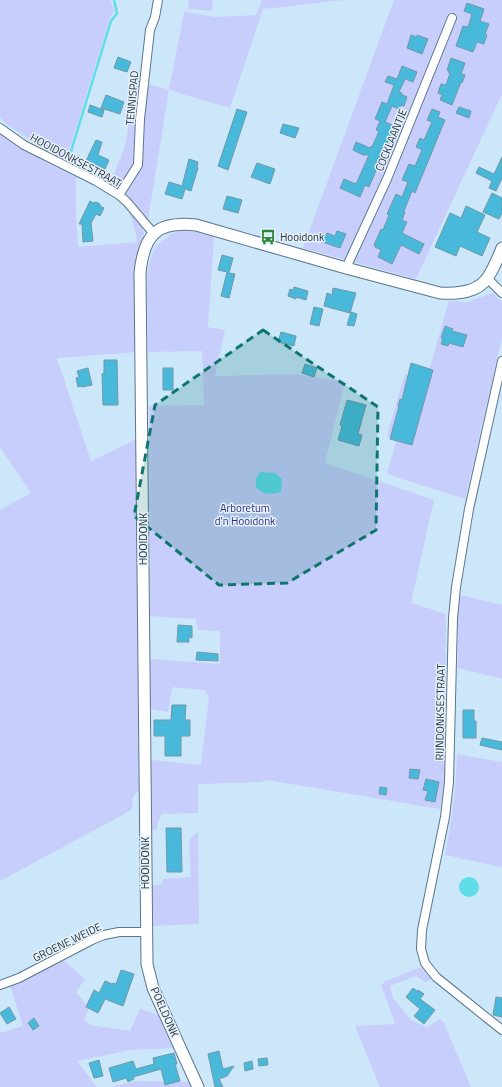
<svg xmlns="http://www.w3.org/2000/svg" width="502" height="1087" viewBox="0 0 502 1087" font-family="'Titillium Web',sans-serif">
<rect width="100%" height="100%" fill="#cce6fa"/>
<!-- green -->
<path fill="#c8cefc" d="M0 0H110L115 11 111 15 66 161 9 126 0 118Z
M189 0H213L212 11 188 9Z
M262 0H344L263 9 230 108 169 90 148 219 127 196 110 184 120 159 126 142 134 80 169 90 184 12 199 14 214 17 256 15Z
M394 0H502V94L416 279 303 248Z
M0 132 17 146 53 166 76 177V213L78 247 137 242 136 234 129 211C137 220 148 229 143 242 141 248 138 253 136 260L138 352 57 358 91 461 139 438V790C134 795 131 799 133 807L128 812 0 881V510L31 493 0 447Z
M181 231 195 232 214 237 208 327 225 330 215 376 296 374 345 382 325 463 434 500 411 603 446 614 445 770 444 786 440 809 267 780 260 782 198 784V813L162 814 159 819 156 830H152L151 760 201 765 209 697 204 690 172 687 168 712 151 709 150 659 220 664V631L198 630 196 619 150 616 149 406 204 405 202 351 148 352 147 278 150 260 156 246 173 233Z
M493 293 502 302V337L465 499 387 474 396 442 387 435 405 374 426 381 449 301 467 302Z
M460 595 502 605V679L458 668V611Z
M457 754 502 762V867L445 855C452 821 456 788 457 754Z
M198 832 199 924 153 926 152 885H162L163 879 191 877 189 839Z
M64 961 85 979 76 992 89 1008 84 1020 90 1025 130 1031 140 1009 164 1017 176 1048 130 1050 77 1061 97 1087H0V1033L23 1026 10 986Z
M421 967 432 979 425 982 416 976 390 986 393 998 411 1020 427 1027 440 1019 444 1023 471 1087H380L355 1026 395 1024 381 985 386 981Z
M135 1081 191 1082 194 1087H112Z"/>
<!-- water -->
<path fill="#60dde7" d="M260 472 275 473 282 479 281 492C271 495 263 495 256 487V479Z
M459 887a10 10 0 1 1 20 0a10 10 0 1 1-20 0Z"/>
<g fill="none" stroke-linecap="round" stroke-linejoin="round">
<!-- stream -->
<path stroke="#60dde7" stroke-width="2.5" d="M68 161 111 21 117 13 114 0"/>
</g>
<!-- building -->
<path fill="#49b9db" stroke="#7098a6" d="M467 3 484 9 480 21 489 24 485 34 487 35 484 44 477 42 473 52 456 46 463 26 468 27 472 14 464 11Z
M411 35 417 37V35L428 39 422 54 407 48Z
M118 57 131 62 127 72 114 68Z
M451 58 465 63 461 74 465 75 462 83 461 82 452 105 440 100 442 95 438 93 441 84 446 85 450 73 448 72 449 70H447Z
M402 66 417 72 413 82 405 79 399 92 402 93 401 94 407 97 404 106 401 105 399 109 392 106 385 122 395 126 369 187 365 185 360 197 340 188 344 179 356 184 369 155H363L353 150 356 142 370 148 371 146 372 147 379 131 376 130 380 121 375 119 382 102 387 104 394 85 385 82 388 76 397 79Z
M106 95 124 102 120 114 101 108Z
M90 105 104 110 102 117 88 112Z
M459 107 471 111 469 118 456 113Z
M237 109 247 112 228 170 218 166Z
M432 109 440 112 438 117 445 120 415 193 412 191 404 211 405 212 402 220 407 222 402 233 424 244 419 254 401 245 392 264 378 257 381 250 375 247V246L374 245 381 229 383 230 389 215 387 214 396 194 402 197 408 182 402 180 409 164 415 166 422 150 416 147 420 138 424 140 432 122 427 120Z
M283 124 299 128 295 138 280 133Z
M96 140 102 142 98 155 109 160 105 169 86 161Z
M502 157V178L496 191 489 188 492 181 476 173 479 167 494 174Z
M189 159 198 162 197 168H198L191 191 185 189 182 199 165 194 169 182 182 186Z
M257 163 275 169 270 184 251 177Z
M492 193 502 198V213L499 219 483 212Z
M227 196 242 200 238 213 223 209Z
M90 201 93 203 96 202 100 204V206L104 208 100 216 96 214 91 223 93 241 83 242 82 224H79Z
M466 206 485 215 477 232 490 238 482 256 460 246 456 256 435 247 450 213 461 218Z
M337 231 346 234 340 248 317 240 320 232 326 235 327 233 335 236Z
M222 255 233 258 229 273 235 274 229 298 221 296 227 272 218 270Z
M294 287 308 291 306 300 296 297V299L288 296 290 289 293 290Z
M333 288 356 293 350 313 324 306 327 293 332 295Z
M314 307 323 309 319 326 310 324Z
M351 312 357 314 354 326 347 325Z
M445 326 453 329 452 331 467 335 463 347 449 343 448 346 441 344 443 338H441Z
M281 332 296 336 294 346 278 342Z
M104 360H117L118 405H103L102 374 104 373Z
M411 363 433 370 412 445 390 439 399 406H398L400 399 402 400Z
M305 364 317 368 314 377 302 373Z
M88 368 92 385 82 387 81 386 78 387 76 378 79 377 77 371Z
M163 368H173V390H163Z
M347 400 366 405 358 434 362 435 359 446 338 440 342 426 340 425Z
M178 625 192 626V638L189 637V642H177Z
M197 652 218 654V661L196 660Z
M172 705H186L185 720H190V736H181V756H165V736H154V720H171Z
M463 710H474V721H476V738H463Z
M482 738 502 742V750L480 745Z
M410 769 420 770 418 779 409 778Z
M426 779 439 782 435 802 425 800 428 791 423 790Z
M380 787 387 788 386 795 379 794Z
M166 828H181L182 872H167Z
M121 970 134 974 123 1006 105 999 98 1013 86 1007 94 990 99 993 105 981 112 984 113 983 116 984Z
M413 988 417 991 418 990 424 994 420 999 435 1010 424 1024 414 1016 420 1009 406 997Z
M496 997 502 998V1017L493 1015Z
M9 1007 16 1019 7 1024 0 1013Z
M34 1018 39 1026 33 1030 28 1023Z
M219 1051 223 1069 234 1066 227 1076 219 1079 223 1087H215L208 1054Z
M174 1053 177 1064H175L180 1081 165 1085 161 1069 133 1077 134 1079 128 1082 126 1078 113 1082 109 1068 133 1061 136 1069 154 1064 153 1058Z
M267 1058 268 1065 259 1066 258 1059Z
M99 1060 103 1076 94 1078 89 1063Z
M252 1061 253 1069 245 1071 244 1063Z"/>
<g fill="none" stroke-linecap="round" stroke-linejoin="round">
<!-- street casing -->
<g stroke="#58768c" stroke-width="10">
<path id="street" d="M0 128 24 145 96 181 119 195 127 202 154 234
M119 195 138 165 140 119 150 30 155 17 158 0
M346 268 387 179 452 18
M487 278 502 293
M502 361 469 509 456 587 453 618 449 782 445 817 422 930 421 949 425 963 436 977 502 1030
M0 985 19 978 92 940 104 935 119 932H146"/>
</g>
<!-- secondary casing -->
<g stroke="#58768c" stroke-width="13">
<path id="secondary" d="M198 1087 153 988 147 964 140 273C144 234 157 221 196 225L346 268 440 293C457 294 478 293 488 277 494 268 498 258 502 248"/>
</g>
<!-- street -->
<use href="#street" stroke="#fff" stroke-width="8"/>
<!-- secondary -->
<use href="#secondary" stroke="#fff" stroke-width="11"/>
</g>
<!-- marked area -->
<path fill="#0f766e" fill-opacity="0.2" stroke="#0f766e" stroke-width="3" stroke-dasharray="8 5" stroke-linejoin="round" d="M263 330 378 407 376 530 287 583 219 585 134 516 155 405Z"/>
<!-- icons -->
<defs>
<g id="bus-bare" transform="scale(1.2)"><path d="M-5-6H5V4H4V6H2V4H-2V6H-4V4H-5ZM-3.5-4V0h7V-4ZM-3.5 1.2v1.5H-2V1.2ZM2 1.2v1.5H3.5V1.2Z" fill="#2e8635" stroke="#e5f2fb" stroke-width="2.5" paint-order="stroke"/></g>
</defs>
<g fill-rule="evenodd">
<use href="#bus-bare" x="268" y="237"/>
</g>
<g text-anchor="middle" stroke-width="3" stroke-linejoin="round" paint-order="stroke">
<!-- street labels -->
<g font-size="11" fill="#24303a" stroke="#e5f2fb">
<text transform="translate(132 98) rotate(-85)" y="4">TENNISPAD</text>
<text transform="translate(391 140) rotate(-68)" y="4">COCKLAANTJE</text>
<text transform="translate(76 160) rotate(28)" y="4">HOOIDONKSESTRAAT</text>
<text transform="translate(143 539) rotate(-90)" y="4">HOOIDONK</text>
<text transform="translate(440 712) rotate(-89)" y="4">RIJNDONKSESTRAAT</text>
<text transform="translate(145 863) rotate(-90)" y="4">HOOIDONK</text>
<text transform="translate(67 942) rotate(-26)" y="4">GROENE WEIDE</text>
<text transform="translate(165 1012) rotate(66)" y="4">POELDONK</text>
</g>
<!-- poi labels -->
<g font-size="11" fill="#24303a" stroke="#e5f2fb" text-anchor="start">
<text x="280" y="241">Hooidonk</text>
</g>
<!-- park labels -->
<g font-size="11" fill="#312c84" stroke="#e5f2fb">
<text x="245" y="512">Arboretum<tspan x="245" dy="13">d'n Hooidonk</tspan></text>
</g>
</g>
</svg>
